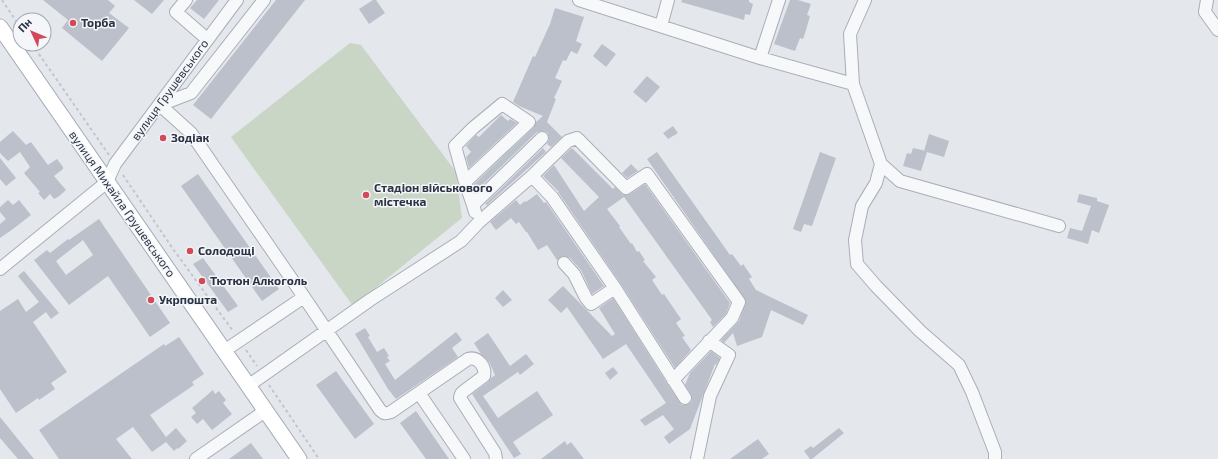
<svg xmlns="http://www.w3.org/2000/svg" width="1218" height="459" viewBox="0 0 1218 459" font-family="'Exo 2',sans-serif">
<rect width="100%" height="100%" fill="#e4e7ec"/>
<!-- green -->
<path fill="#c9d6c5" d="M350 43 361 45 456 172 462 218 353 306 231 137Z"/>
<!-- building -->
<path fill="#bbc0ca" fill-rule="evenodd" d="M43 0H108L115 6 109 13 129 28 102 61 62 28 68 20Z
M134 0H164L152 14Z
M197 0H219L204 19 190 8Z
M276 0H305L211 119 193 105Z
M373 0H376L385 13 369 24 359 9Z
M682 0H749V2L753 4 750 15 745 14 744 20 681 2Z
M790 0H798L811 4 807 15 810 16 806 30 803 39 800 38 795 51 774 44Z
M555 8 584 17 576 41 582 44 577 54 571 51 566 61 563 60 555 78 562 81 554 98 556 99 547 122 562 137 551 147 547 144 549 140 548 133 544 131 537 132 476 191 474 184 534 127 536 122 543 116 519 106 513 102 533 56 535 57 550 24Z
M602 44 616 54 606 67 593 56Z
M647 76 660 87 646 103 633 92Z
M501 115 508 121 510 119 517 123 469 168 466 157 471 152 466 146 476 135 479 137Z
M673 126 678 133 668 139 663 133Z
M13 131 26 145 31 142 48 165 57 159 63 167V169L54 176 66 190 58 197 54 199 50 194 44 200 38 193 40 192 24 173 30 167 20 152 8 161 0 153V142Z
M929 134 949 141 944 157 927 152 921 171 903 166 907 153 911 154 913 148 926 151H924Z
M543 148 546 152 487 205 485 204Z
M572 148 613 189 615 187 623 195 630 194 645 184 730 303 726 314 713 327 710 322 712 320 624 197 607 209 620 226 619 227 631 244 632 243 637 252 639 251 645 260 643 261 656 277 652 280 662 295 664 294 681 319 676 323 685 336 682 337 691 350 675 368 621 284 558 192H559L543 176 554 165 584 211 599 197 561 158Z
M657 152 730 255 732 254 741 266 743 264 752 277 749 279 756 290 808 315 803 325 771 310 762 337 737 346 733 333 724 343 721 340 739 321 746 301 647 159Z
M820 152 836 158 812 226 804 224 801 232 793 229Z
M0 158 16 178 6 186 0 179Z
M631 164 638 171 627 178 622 173Z
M198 174 279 289 262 301 181 186Z
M537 194 544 203 546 202 604 286 592 294 581 270 570 258 563 256 557 260 547 245 538 250 527 232H526L519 222 516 224 511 218 496 230 490 222 516 200 520 205 525 201 526 202Z
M1079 194 1097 198V201L1109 205 1099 233 1092 230 1088 244 1067 238 1070 228 1082 231 1091 206 1077 202Z
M8 200 13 205 19 200 31 215 13 229 0 238V224L6 219 0 212V207Z
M99 219 170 323 150 337 108 276 69 305 34 260 47 250 50 253 68 239 69 240ZM83 240 93 255 66 275 56 261Z
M203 258 238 306 228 312 193 264Z
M24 271 59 313 51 319 46 312 33 322 67 372 51 383 55 389 39 400 38 398 16 413 0 389V311L18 299 26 312 39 302 18 276Z
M563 286 612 336 615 334 599 308 613 298 668 385 682 405 689 404 692 401 691 394 685 385 690 373 711 351 720 358 716 365 715 364 690 429 669 444 664 437 674 429 663 415 645 426 640 420 666 403 626 344 603 359 567 307 561 313 548 300Z
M503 290 512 300 503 307 495 298Z
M365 328 370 336 368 337 377 352 384 348 389 356 387 357 390 361 385 364 395 380 456 332 462 340 452 348 458 357 396 399 388 389 355 334Z
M488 333 510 366 526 354 534 364 520 375 518 372 483 396 498 418 537 391 553 415 513 442 521 454 514 458 472 394 488 382 491 378 495 375 489 362 481 354 474 343Z
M179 337 204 374 192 382 194 385 150 415 166 437 176 428 187 441 178 449 177 448 174 451 166 442 152 452 133 427 116 439 132 459H59L39 430 164 344 165 346Z
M613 367 618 373 610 380 605 373Z
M336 371 374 424 355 439 316 385Z
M213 390 215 394 219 391 226 400 223 403 232 414 212 430 203 419 197 424 191 417 196 413 192 408Z
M416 411 449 459H426L400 423Z
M0 417 34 459H18L0 438Z
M839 428 844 433 812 459H810L804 451 811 446 813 448Z
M758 439 769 454 762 459H730Z
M565 441 567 445 571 442 584 459H541Z
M251 443 263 459H229Z"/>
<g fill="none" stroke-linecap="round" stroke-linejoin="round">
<!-- minor casing -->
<g stroke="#a9aeb7" stroke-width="14">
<path id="minor" d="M186 0 176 12 207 39
M264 0 191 93 160 105 191 133 304 297 380 410C384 414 386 414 391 412L468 359C478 356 486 367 484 376L464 391 461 394 460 398 495 453 496 459
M579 0 760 58 853 84
M865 0 850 34 853 84 881 164 900 181 1059 226
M1207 0 1205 12 1218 30
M661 26 668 0
M760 58 779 0
M881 164 876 183 862 206 855 240 857 264 876 286 920 331 959 365 972 392 995 452V459
M465 182 455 146 473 128 502 104 529 122 465 182 473 205
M475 212 473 205 542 138
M564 263 574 274 586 298 591 304 615 288 552 197 532 176 568 141 577 138 626 188 647 174 739 302 732 318 673 380
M0 269 107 182 115 164 237 0
M615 288 685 398
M224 351 304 297
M248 386 370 300 461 241 479 222 532 176
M419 393 464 459
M196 459 265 411
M697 459 710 396 729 355 709 341"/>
</g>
<!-- major casing -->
<g stroke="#a3abb8" stroke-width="17">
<path id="major" d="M0 27 299 459"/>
</g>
<!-- path -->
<path stroke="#c2c5cb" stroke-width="2" stroke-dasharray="3 3" stroke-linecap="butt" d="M2 0 20 27
M32 44 109 155
M123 175 173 249 233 331
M246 350 257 366
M269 385 319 459"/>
<!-- minor -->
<use href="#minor" stroke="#f7f8fa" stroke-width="12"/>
<!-- major -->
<use href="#major" stroke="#fff" stroke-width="15"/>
</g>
<!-- markers -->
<g fill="#d1495b" stroke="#f4f6f9" stroke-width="1.5">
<circle cx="73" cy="23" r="4"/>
<circle cx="163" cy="138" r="4"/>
<circle cx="366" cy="195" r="4"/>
<circle cx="190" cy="251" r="4"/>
<circle cx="202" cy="281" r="4"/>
<circle cx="151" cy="300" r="4"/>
</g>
<g text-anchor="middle" stroke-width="3" stroke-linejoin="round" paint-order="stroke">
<!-- poi labels -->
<g font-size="12" font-weight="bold" fill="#2b3445" stroke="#f4f6f9" text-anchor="start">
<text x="81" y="27">Торба</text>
<text x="171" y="142">Зодіак</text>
<text x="374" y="192">Стадіон військового<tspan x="374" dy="14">містечка</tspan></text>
<text x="198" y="255">Солодощі</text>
<text x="210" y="285">Тютюн Алкоголь</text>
<text x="159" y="304">Укрпошта</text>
</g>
<!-- street labels -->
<g font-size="12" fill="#2b3445" stroke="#f4f6f9">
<text transform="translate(170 90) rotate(-54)" y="4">вулиця Грушевського</text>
<text transform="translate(122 204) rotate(55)" y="4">вулиця Михайла Грушевського</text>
</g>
</g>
<!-- north arrow -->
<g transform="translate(32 32) rotate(314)"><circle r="19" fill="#f4f6f9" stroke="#a4a8b1"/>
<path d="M0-3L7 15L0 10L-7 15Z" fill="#d1495b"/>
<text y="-6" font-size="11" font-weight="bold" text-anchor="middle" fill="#2b3445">Пн</text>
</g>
</svg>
